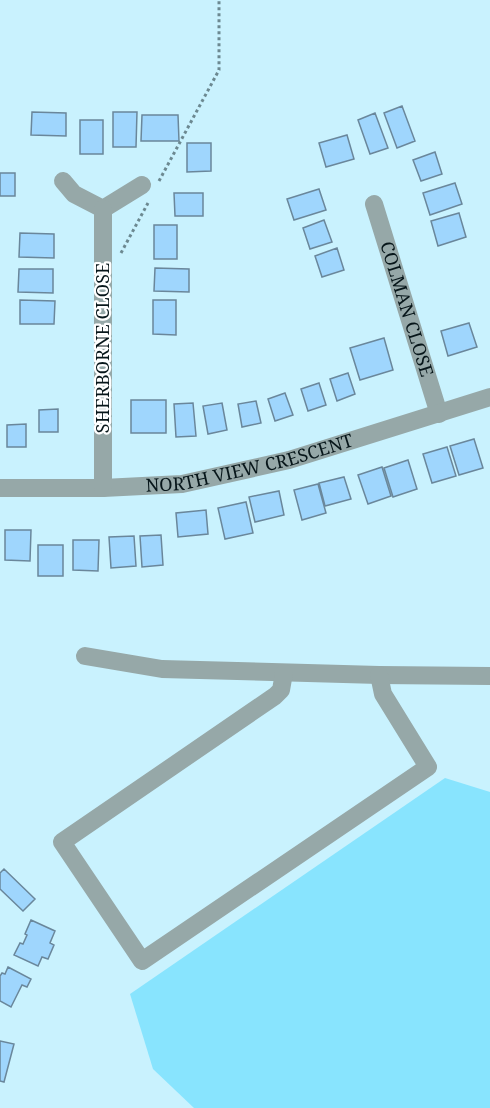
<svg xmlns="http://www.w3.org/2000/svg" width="490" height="1108" viewBox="0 0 490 1108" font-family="'Noto Serif',serif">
<rect width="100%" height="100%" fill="#c9f2fe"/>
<!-- green -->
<path fill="#88e4fe" d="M445 778 490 792V1108H194L153 1069 130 994Z"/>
<!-- building -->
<path fill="#9fd6fd" stroke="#6a879b" stroke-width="1.5" d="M402 106 415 141 397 148 384 113Z
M32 112 66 113V136L31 135Z
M113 112H137L136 147H113Z
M375 113 388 148 370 154 358 120Z
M142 115H178L179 141H141Z
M80 120H103V154H80Z
M347 135 354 159 326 167 319 143Z
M187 143H211V171L187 172Z
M435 152 442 174 421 181 413 160Z
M0 173H15V196H0Z
M455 183 462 204 430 215 423 193Z
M319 189 326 210 294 220 287 199Z
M174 193H203V216H175Z
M459 213 466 237 438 246 431 221Z
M324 220 332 242 310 249 303 228Z
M154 225H177V259H154Z
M20 233 54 234V258L19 257Z
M337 248 344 270 322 277 315 256Z
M155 268 189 269V292L154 291Z
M19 269H53V293L18 292Z
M20 300 55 301 54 324H20Z
M153 300H176V335L153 334Z
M469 323 477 347 448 356 441 331Z
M384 338 393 370 360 380 350 348Z
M348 373 355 394 337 401 330 379Z
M319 383 326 405 308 411 301 389Z
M285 393 293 415 275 421 268 399Z
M131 400H166V433H131Z
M256 401 261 423 242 427 238 404Z
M193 403 196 436 176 437 174 404Z
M222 403 227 430 208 434 203 406Z
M58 409V432H39V410Z
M26 424V447H7V425Z
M474 439 483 468 459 475 450 446Z
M447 447 456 476 432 483 423 454Z
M408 460 417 489 393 497 384 468Z
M382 467 391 496 368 504 358 475Z
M344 477 351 499 325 506 319 483Z
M318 484 326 513 302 520 294 490Z
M279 491 284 515 255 522 249 497Z
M246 502 253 533 225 539 218 508Z
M206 510 208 534 178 537 176 513Z
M5 530H31L30 561 5 560Z
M161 535 163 565 142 567 140 536Z
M134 536 136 566 111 568 109 537Z
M73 540H99L98 571 73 570Z
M38 545H63V576H38Z
M4 869 35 899 23 911 0 889V873Z
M31 920 55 931 50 943 54 945 48 959 42 957 38 966 14 955 20 943 23 944 27 935 25 934Z
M8 967 31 979 27 987 22 985 11 1007 0 1001V976L2 973 5 974Z
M0 1041 14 1044 4 1082 0 1081Z"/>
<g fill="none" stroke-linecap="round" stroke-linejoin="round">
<!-- path -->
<path stroke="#6c8991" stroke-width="3" stroke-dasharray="3 3" stroke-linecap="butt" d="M159 181 219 70V0
M121 253 148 203"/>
<!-- minor -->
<g stroke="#96a8a8" stroke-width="18">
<path d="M63 181 74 194 103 209 142 185"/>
<path id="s1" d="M374 204 439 414"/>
<path id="s2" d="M0 488H103L182 484 289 460 490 397"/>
<path d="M103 488V209"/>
<path d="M85 656 162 669 379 675 490 676"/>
<path d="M284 673 281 690 275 696 62 842 142 961 428 767 383 694 379 675"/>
</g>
</g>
<g text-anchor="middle" stroke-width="4.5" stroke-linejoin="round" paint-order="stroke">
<!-- street labels -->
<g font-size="18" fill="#07161a" stroke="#fff">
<text dy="6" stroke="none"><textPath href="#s1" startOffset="110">COLMAN CLOSE</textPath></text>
<text transform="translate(103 348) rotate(-90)" y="6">SHERBORNE CLOSE</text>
<text dy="6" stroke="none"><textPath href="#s2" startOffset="252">NORTH VIEW CRESCENT</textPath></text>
</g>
</g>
</svg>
